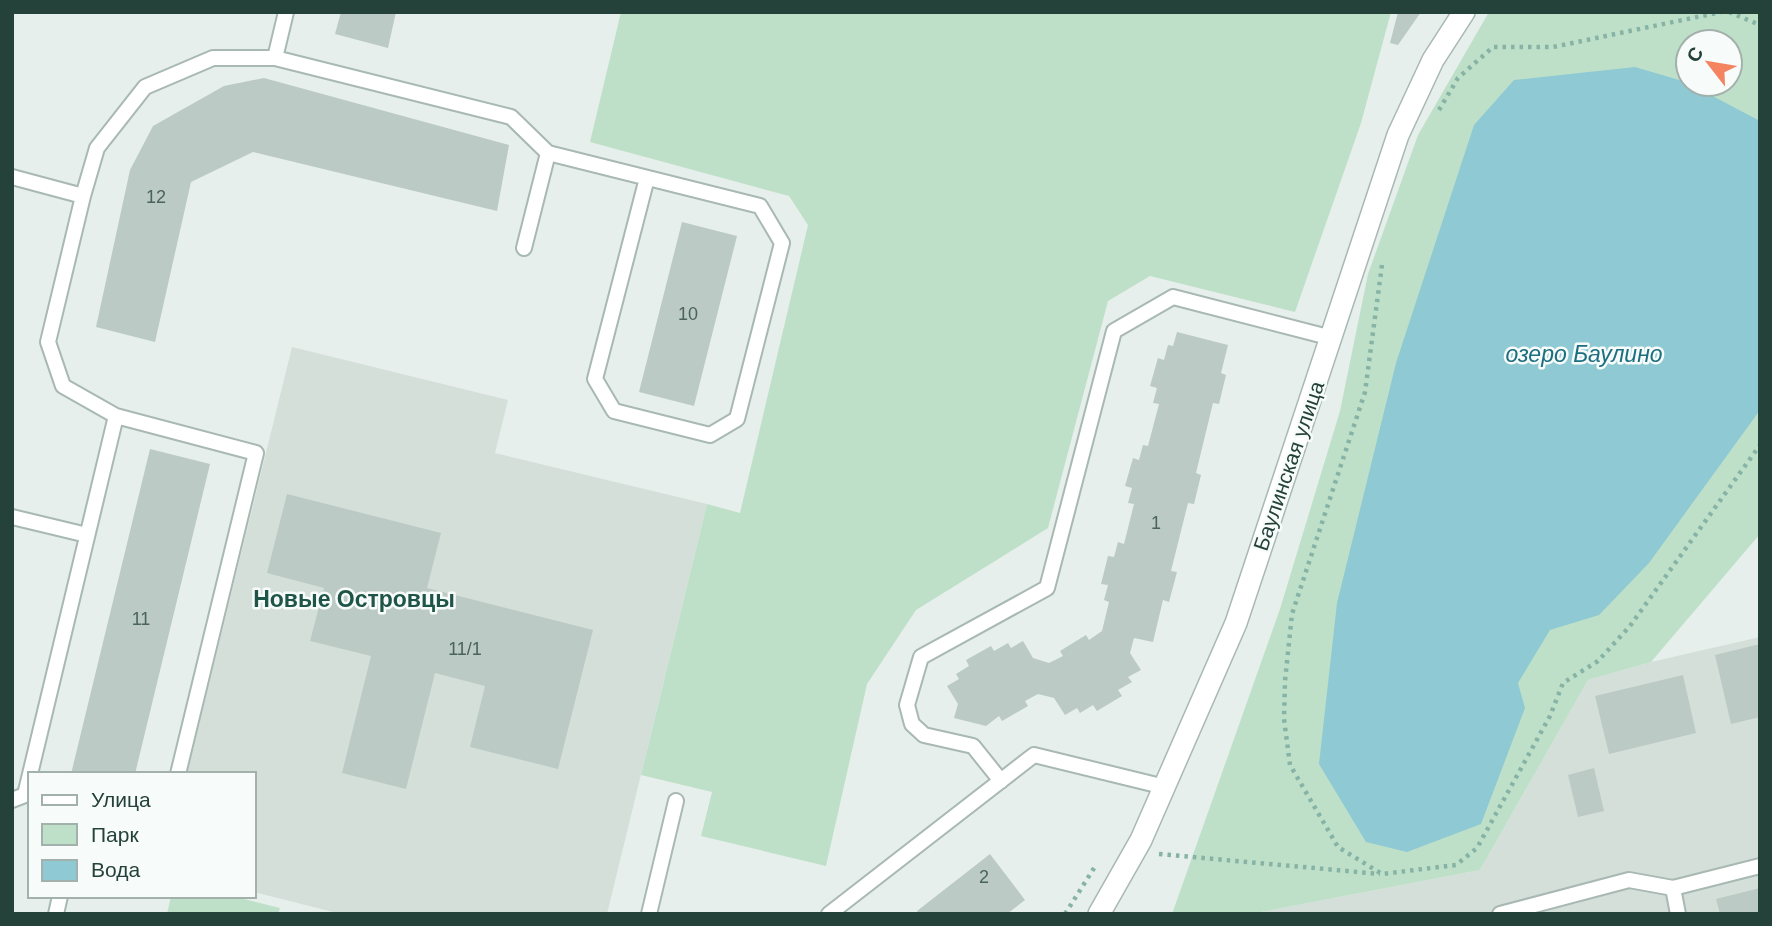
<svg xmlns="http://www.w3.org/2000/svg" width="1772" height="926" viewBox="0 0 1772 926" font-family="Arial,sans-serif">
<rect width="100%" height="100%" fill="#e6efeb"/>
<!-- built -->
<path fill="#d4dfda" d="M292 347 508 400 495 453 707 504 607 914H341L254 892V774H187Z
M1760 637V914H1251L1480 870 1588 680 1651 662Z"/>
<!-- green -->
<path fill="#bfe0c8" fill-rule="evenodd" d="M621 12H1391L1361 123 1295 312 1150 276 1108 301 1048 528 916 610 867 684 826 866 701 836 712 792 641 775 707 504 740 513 808 225 789 196 590 142Z
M1489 12H1760V534L1651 662 1588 680 1480 870 1251 914H1172L1280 609 1340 411 1368 274 1418 135ZM1688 42H1730V84H1688Z
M171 896H232L280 908 278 914H167Z"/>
<!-- water -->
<path fill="#8ec9d4" d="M1635 67 1686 82 1760 121V410L1649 563 1599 615 1550 630 1518 683 1525 708 1481 824 1407 852 1366 842 1319 764 1337 603 1396 363 1474 125 1514 80Z"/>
<!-- building -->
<path fill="#bbcac4" d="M341 12H396L388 48 335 34Z
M1398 12H1421L1398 45 1390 43Z
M264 78 509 145 497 211 253 152 191 182 155 342 96 327 130 170 153 126 224 86Z
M682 222 737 236 694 406 639 392Z
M1177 332 1228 345 1221 373 1226 375 1219 404 1213 403 1196 473 1201 475 1194 504 1188 503 1171 571 1177 572 1169 602 1163 600 1153 642 1134 638 1130 653 1141 670 1128 677 1132 682 1118 690 1122 696 1097 711 1093 705 1080 713 1077 708 1065 715 1054 698 1038 694 1025 701 1028 706 1002 721 999 716 986 726 954 718 958 704 947 686 959 679 956 674 969 666 966 660 991 646 994 651 1008 643 1011 648 1023 641 1033 658 1049 663 1063 656 1060 651 1086 635 1089 640 1102 631 1109 602 1104 600 1108 585 1101 584 1108 556 1114 557 1118 542 1124 544 1134 504 1128 503 1132 488 1125 486 1133 458 1139 460 1143 445 1148 446 1159 404 1153 403 1157 388 1150 386 1158 358 1164 360 1168 345 1173 346Z
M150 449 210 464 135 774H71Z
M287 494 441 533 427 588 593 630 558 769 470 747 485 686 435 673 406 789 342 773 371 656 310 641 324 588 267 573Z
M1760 644V717L1731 724 1715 655Z
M1683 675 1696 733 1609 754 1595 696Z
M1594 768 1604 811 1578 817 1568 775Z
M990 854 1025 900 1007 914H919L917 911Z
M1760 888V914H1720L1716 899Z"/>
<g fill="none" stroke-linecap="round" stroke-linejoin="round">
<!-- lane casing -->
<g stroke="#a8b8b2" stroke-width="18">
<path id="lane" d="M275 58 511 117 548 153
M12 177 83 196 97 148 145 87 213 58H275L286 12
M524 248 548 153 760 206 782 243 737 419 710 435 614 411 595 379 647 178
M116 416 256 453 178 774
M12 517 87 535
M1001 781 973 746 924 735 912 724 907 705 921 657 1047 588 1114 331 1173 297 1332 338
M12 800 25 795 116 416 63 386 48 342 83 196
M1673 888 1678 914
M56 914 60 896
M649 914 676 801
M829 914 1034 755 1165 787
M1500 914 1629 880 1673 888 1760 866"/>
</g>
<!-- street casing -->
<g stroke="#a8b8b2" stroke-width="24">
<path id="street" d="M1099 914 1141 840 1236 623 1398 135 1433 60 1464 12"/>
</g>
<!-- path -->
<path stroke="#86b3a5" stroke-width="4.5" stroke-dasharray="3.5 5" stroke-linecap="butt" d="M1729 12 1760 25
M1439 110 1458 78 1493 47H1553L1721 12
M1382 265 1365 392 1292 614 1285 681 1284 719 1290 765 1338 847 1382 874 1456 865 1477 848 1550 716 1563 683 1598 661 1630 626 1760 445
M1159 854 1380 874
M1065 914 1096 865"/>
<!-- lane -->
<use href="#lane" stroke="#fff" stroke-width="14"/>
<!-- street -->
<use href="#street" stroke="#fff" stroke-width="21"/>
</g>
<g text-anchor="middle" stroke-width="5" stroke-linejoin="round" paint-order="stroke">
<!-- number labels -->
<g font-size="18" fill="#4a645c">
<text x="156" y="203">12</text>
<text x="688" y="320">10</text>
<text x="1156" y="529">1</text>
<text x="141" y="625">11</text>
<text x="465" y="655">11/1</text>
<text x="984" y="883">2</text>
</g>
<!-- street labels -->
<g font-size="21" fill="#24423a" stroke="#f7fbf9">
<text transform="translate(1289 466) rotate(-71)" y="7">Баулинская улица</text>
</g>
<!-- water labels -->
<g font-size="23" font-style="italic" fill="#1c6f80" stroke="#f7fbf9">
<text x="1584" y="362">озеро Баулино</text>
</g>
<!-- neighbourhood labels -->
<g font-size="23" font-weight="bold" fill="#1f5548" stroke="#f7fbf9">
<text x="354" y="607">Новые Островцы</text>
</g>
</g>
<!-- border -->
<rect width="1772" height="926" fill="none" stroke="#24423a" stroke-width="28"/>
<!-- legend -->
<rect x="28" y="772" width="228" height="126" fill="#f7fbf9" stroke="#a3b1ad" stroke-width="2"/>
<rect x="42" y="795" width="35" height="10" fill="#ffffff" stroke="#a3b1ad" stroke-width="2"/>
<text x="91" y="807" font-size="21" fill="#24423a">Улица</text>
<rect x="42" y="824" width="35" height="21" fill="#bfe0c8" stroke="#a3b1ad" stroke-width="2"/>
<text x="91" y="842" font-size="21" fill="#24423a">Парк</text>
<rect x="42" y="860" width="35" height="21" fill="#8ec9d4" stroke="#a3b1ad" stroke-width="2"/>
<text x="91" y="877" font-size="21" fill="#24423a">Вода</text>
<!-- north arrow -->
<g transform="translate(1709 63) rotate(301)"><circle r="33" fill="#f7fbf9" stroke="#a3b1ad" stroke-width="2"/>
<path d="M0-5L12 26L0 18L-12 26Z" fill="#f4845f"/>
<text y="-10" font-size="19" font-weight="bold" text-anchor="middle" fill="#24423a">С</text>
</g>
</svg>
